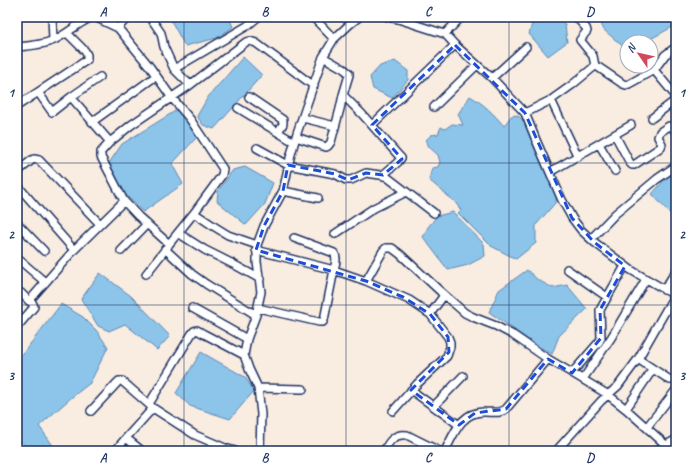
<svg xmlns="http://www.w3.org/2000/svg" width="693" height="468" viewBox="0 0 693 468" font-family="Caveat,sans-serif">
<rect width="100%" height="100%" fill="#f9ece1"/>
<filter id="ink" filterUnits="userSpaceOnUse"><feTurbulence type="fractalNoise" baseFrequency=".025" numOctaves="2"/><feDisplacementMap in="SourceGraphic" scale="8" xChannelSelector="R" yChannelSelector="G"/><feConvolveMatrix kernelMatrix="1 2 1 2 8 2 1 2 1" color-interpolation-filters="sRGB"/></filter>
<g filter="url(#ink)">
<!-- water -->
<path fill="#8cc4ea" stroke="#5f88b2" d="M169 17H229L233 27 217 38 185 46Z
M545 17H555L565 24 567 42 548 56 529 34 532 24Z
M598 17H676V25L645 42H627V50L604 30Z
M243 57 262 75 214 129 203 125 197 116 208 97Z
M395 61 408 71V80L392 98 373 89 370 77 380 66Z
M470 96C484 104 494 114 504 126L511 116 517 115 524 121 556 197V202L536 225V243L516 259 491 246 458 213 461 210 454 201 429 180 432 168 438 167 440 162 438 155 429 147 426 140 431 135 438 134 441 127 445 129 452 124 463 125 458 114Z
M180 108 197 137 172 164 183 184 143 212 123 192 109 163 122 144Z
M245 167 273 183 265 204 246 225 217 201 218 191 233 170Z
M676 171V220L652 194 666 178Z
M453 212 484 244 485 256 468 265 448 270 423 237 428 227 437 216Z
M527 270 538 280 553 288 567 285 587 309 559 336 552 354 536 345 489 312 499 290Z
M100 273 131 296 170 336 157 350 125 324 109 331 98 326 81 299Z
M61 304 83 317 96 330 108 347 90 383 72 397 39 426 57 451H32L20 441H17V361Z
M201 352 245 377 254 391 230 419 190 406 176 393Z"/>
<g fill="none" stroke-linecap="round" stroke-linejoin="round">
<!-- minor casing -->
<g stroke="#1b2f5e" stroke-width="10">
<path id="minor" d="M52 17 53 40
M150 17 161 33 164 47 174 69 190 85
M313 17 334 39
M388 17 398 19 445 34 455 45 492 78 525 113 536 140 562 200 572 218 581 230 594 242 631 270 676 296
M533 17 535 19
M576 17 586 28 587 31 580 40 593 56 595 66
M118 28 128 17
M445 34 461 17
M17 47C29 46 43 45 54 40 67 34 77 24 90 18L94 17 99 19 118 28 150 67 172 98 190 119 223 169 222 175 194 213
M174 69 247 26 258 17
M492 78 526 47
M38 92 52 112 71 97 110 142
M343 95 362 114 399 156 401 158 398 162 383 175
M71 97 100 77
M249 97 283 120V124L278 132
M551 100 578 157
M17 106 87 60V55L85 51 67 33
M434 107 477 65
M238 108 294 142
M525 113 551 100 572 85 595 66 598 67 623 84 626 85 629 84 654 70 665 55 676 47
M303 118 335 126
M652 118 673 102 675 97 674 94 654 70
M92 122 156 76
M372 125 455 45
M615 135 630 163 632 165H634L661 147 662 144 658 137 660 132 669 126 672 127 676 132
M296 137 326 147 328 146 331 142 340 109 343 95 349 75V73L344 69 323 57
M599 144 615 171
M257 148 288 165 335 174 346 180H351L366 173 380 175 387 177 434 213
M17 172 32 160 34 159 39 160 100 224
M550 172 631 125
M17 185 74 250
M283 191 318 198
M124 201 101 157V152L110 142 131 125 190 85 246 42 250 41 256 43 314 86
M17 223 44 251
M178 233 205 250 233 264 260 279
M335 234 374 208 406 192
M294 238 334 253C338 258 335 265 334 270L366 281 409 300 430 314 448 337 450 342V347L447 356 417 384 393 411
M591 239 615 214 657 179 676 166
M165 249 192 274 206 284 256 315
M256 250 334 270 324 320 323 322H319L258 308
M121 251 147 224
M17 258 45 282
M567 269 607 297
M146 274 168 246
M366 281 383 251 386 248H392L400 254 441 292 443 295 442 298 430 314
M664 290 676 271
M441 292 465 313 473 317 496 326 513 335 548 359 572 373 607 394 626 409 667 446
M17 296 21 293 29 301 74 250 124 201 138 216 169 244 194 213 215 227 228 235 257 245
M192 308 247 339
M17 327 34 307 33 304 29 301
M638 359 670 380
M572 373 599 342 601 338 600 310 625 266
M583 379 611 338 646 279
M258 388 303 389
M411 390 459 425
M149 404 191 335 194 331 197 330 204 334 244 355
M434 406 463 376
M626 409 653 369
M91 411 117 383 119 381H122L153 408 195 435 225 448 235 451
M647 427 676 390
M115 451 126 438
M142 451 126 438 153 408
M260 451 261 414 258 388 249 369 244 355 247 339 256 315 261 292 257 262V245L264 226 283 191 286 178 290 158 297 133 323 57 334 39 350 24 359 17
M384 451C389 441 395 433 407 435L439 451
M445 451C454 434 461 411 485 412 493 412 500 414 506 409L548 359
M556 451 601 401 618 386 638 359 674 296"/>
</g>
<!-- secondary casing -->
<g stroke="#1b2f5e" stroke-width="13">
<path id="secondary" d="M659 451 676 441"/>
</g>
<!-- minor -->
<use href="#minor" stroke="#fff" stroke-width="7"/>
<!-- secondary -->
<use href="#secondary" stroke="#fff" stroke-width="10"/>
</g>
</g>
<!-- marked area -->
<path fill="none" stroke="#1d4ed8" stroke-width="3" stroke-dasharray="8 5" stroke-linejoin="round" d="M455 45 525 113 572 218 594 242 625 266 600 310 601 338 572 373 548 359 506 409 475 413 459 425 411 390 449 352 448 337 430 314 403 297 366 281 256 250 264 226 283 191 288 165 335 174 348 180 366 173 383 175 402 159 372 125Z"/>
<!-- grid -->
<path fill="none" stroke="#1b2f5e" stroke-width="1" stroke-opacity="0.55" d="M184 17V451M346 17V451M509 17V451M17 163H676M17 305H676"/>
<!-- margin -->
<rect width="693" height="468" fill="none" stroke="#fff" stroke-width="44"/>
<!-- north arrow -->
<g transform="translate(639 54) rotate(304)"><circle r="19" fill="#ffffff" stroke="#a4acbf"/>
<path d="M0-3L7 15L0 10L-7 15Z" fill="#d1495b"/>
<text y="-6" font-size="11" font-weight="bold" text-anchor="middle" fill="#1b2f5e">N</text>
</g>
<rect x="22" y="22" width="649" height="424" fill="none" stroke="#1b2f5e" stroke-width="1.5"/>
<g font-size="13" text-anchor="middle" font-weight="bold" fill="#1b2f5e">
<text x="103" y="16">A</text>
<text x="265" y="16">B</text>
<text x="428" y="16">C</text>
<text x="590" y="16">D</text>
<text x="11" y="97">1</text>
<text x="682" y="97">1</text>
<text x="11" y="239">2</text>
<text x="682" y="239">2</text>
<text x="11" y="380">3</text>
<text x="682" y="380">3</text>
<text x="103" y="462">A</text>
<text x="265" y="462">B</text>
<text x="428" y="462">C</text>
<text x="590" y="462">D</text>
</g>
</svg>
